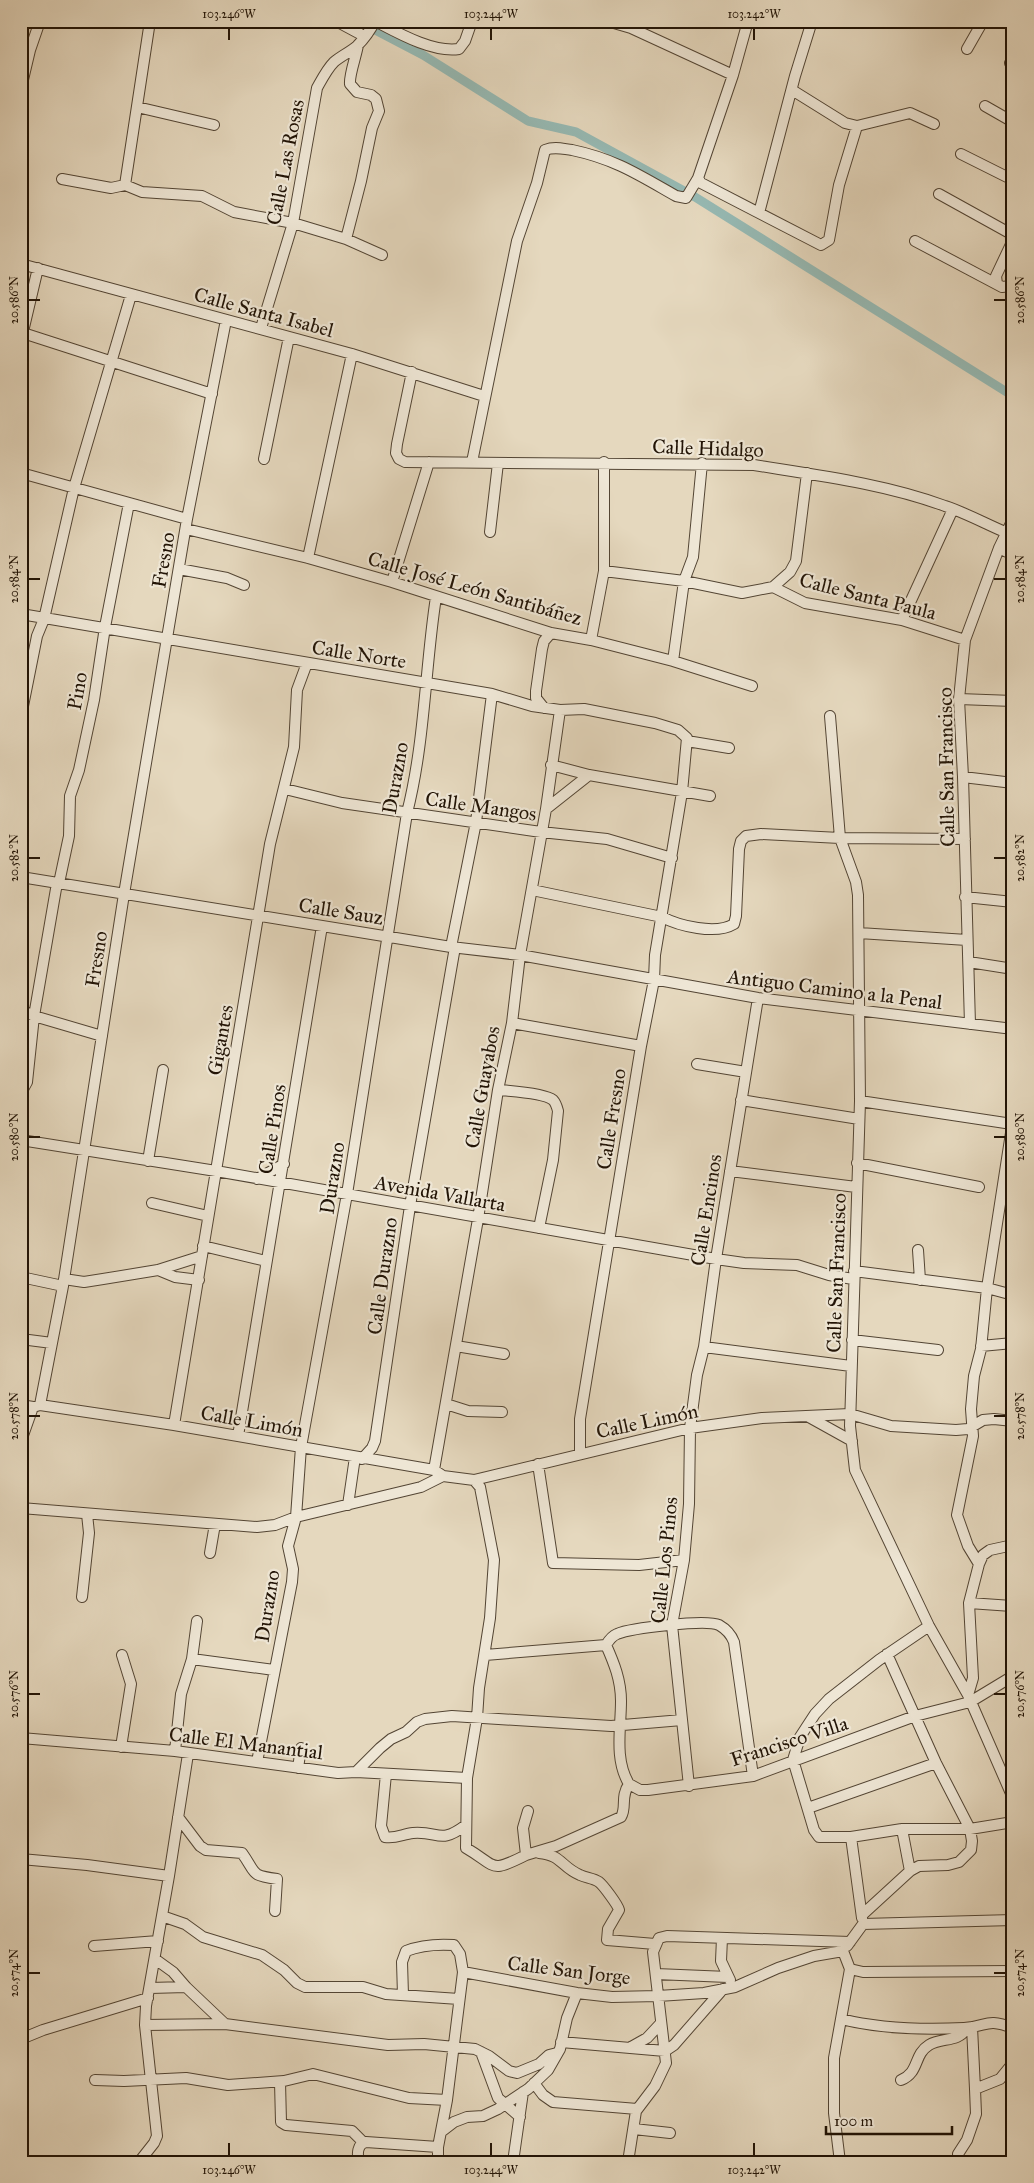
<svg xmlns="http://www.w3.org/2000/svg" width="1034" height="2183" viewBox="0 0 1034 2183" font-family="'IM FELL Great Primer',serif">
<rect width="100%" height="100%" fill="#e5d8be"/>
<filter id="stains"><feTurbulence type="fractalNoise" baseFrequency=".004" numOctaves="4"/><feColorMatrix values="0 0 0 0 .2 0 0 0 0 .09 0 0 0 0 .02 0 0 0 .5 -.17"/></filter>
<radialGradient id="worn" r=".72"><stop offset=".6" stop-color="#630" stop-opacity="0"/><stop offset="1" stop-color="#630" stop-opacity=".3"/></radialGradient>
<g fill="none" stroke-linecap="round" stroke-linejoin="round">
<!-- canal -->
<path stroke="#96b9b3" stroke-width="9" d="M358 21 423 55 528 121 576 132 695 197 1013 396"/>
<!-- street casing -->
<g stroke="#534534" stroke-width="12">
<path id="street" d="M336 21 364 36
M375 21C398 33 433 53 459 49L465 41 472 21
M607 21 631 28 733 75
M967 49 983 21
M1010 63 1013 64
M21 88 30 50 40 21
M792 90 845 123 857 126 910 113 934 124
M985 106 1013 122
M137 107 214 125
M961 154 1013 180
M698 178 701 183 821 245 829 240 839 185 857 126
M62 179 111 188 125 185 142 192 202 196 234 212 293 223 346 239 382 255
M125 185 150 21
M939 194 1013 235
M759 213 795 76 812 21
M346 239 361 181 372 128 379 111 376 99 371 95 357 92 350 84C349 75 356 57 358 45
M915 241 1002 287 1011 286 1013 283
M21 264 352 354 484 396
M997 284 996 276 1013 240
M261 328 293 223 317 88C322 79 327 69 334 62 341 56 350 52 357 46 363 40 371 29 375 21
M23 333 212 394
M21 340 38 268
M412 372 397 444 396 453 399 459 405 462 754 465C816 475 886 484 945 506 966 513 986 524 1005 532
M264 459 289 337
M472 462 517 241 537 183 545 150C555 146 563 149 572 150 615 159 639 175 676 196L686 198 698 178 733 75 748 21
M21 473 187 519
M186 529 308 558 392 582 551 633 591 640 673 661 752 686
M490 532 498 463
M999 548 1013 555
M308 558 352 354
M179 569 227 578 244 585
M604 571 684 581 742 593 773 587 805 603 902 620 965 640
M392 582 429 462
M773 587 790 572 796 561 807 473
M21 614 492 694 532 706 560 710 584 709 655 723 678 730 687 738 682 792 655 955 654 980 641 1046 580 1419V1453
M902 620 953 509
M591 640 604 571V462
M673 661 684 581 693 557 702 463
M959 699 1013 701
M544 708 536 698V691L542 649 544 641 551 633
M21 716 37 636 44 619 74 488 131 295
M830 716 840 838 856 882 858 895 860 1101 850 1426 855 1470 929 1626 968 1695 1013 1798
M687 741 729 748
M551 765 589 775 710 796
M963 777 1013 783
M285 789 342 803 541 832 607 839 672 858
M546 809 589 775
M21 877 451 947 520 955 758 998 1013 1029
M59 883 69 836 70 796 79 770 94 700 105 627 129 503
M532 890 662 917C679 926 716 935 734 924L736 916 739 849 741 841 746 836 761 834 840 838 965 839
M965 897 1013 902
M859 933 967 940
M451 947 476 822 492 694
M969 962 1013 969
M21 1010 34 1016 102 1036
M512 1023 641 1046
M970 1024 963 777 959 699 965 640 999 548 1013 519
M697 1064 746 1072
M498 1090C510 1091 544 1093 553 1100 556 1103 557 1107 558 1111L553 1160 539 1228
M21 1093 27 1082 34 1016 57 883
M741 1100 859 1119
M860 1101 1012 1124
M21 1140 216 1171 716 1259 744 1263 797 1265 829 1275 853 1279
M148 1161 163 1070
M857 1163 979 1187
M730 1171 856 1187
M257 1179 284 1164
M152 1203 208 1216
M203 1246 266 1261
M918 1250 920 1280
M158 1270 175 1277 199 1280
M854 1271 987 1288 1013 1295
M21 1277 63 1286
M64 1279 84 1282 103 1279 158 1270 202 1256
M21 1339 52 1343
M852 1340 938 1350
M456 1346 504 1354
M981 1346 1013 1343
M704 1347 851 1366
M446 1404 468 1411 502 1412
M21 1405 33 1407 40 1405 174 1425 434 1470 443 1476 474 1480 690 1428 762 1418 850 1414 891 1426 956 1430 968 1429 983 1420 994 1419 1013 1421
M40 1405 63 1286 124 894 187 519 226 320
M807 1416 852 1441
M174 1425 270 844 294 747 297 690 307 663
M238 1436 322 926
M21 1441 33 1407
M362 1459 372 1448 375 1441 410 1206 455 947
M538 1464 553 1563 639 1565 684 1560
M434 1470 478 1219 498 1090 512 1023 520 955 546 809 560 710
M474 1480 480 1487 494 1560 490 1618 479 1688 477 1718 467 1778 466 1848C497 1866 489 1874 526 1855
M348 1505 355 1457
M21 1508 257 1527 275 1525 296 1517 421 1487 443 1476
M210 1553 215 1524
M979 1564 968 1546 957 1515 973 1436 971 1409 974 1376 981 1349 987 1288 1013 1120
M82 1597 89 1533 87 1514
M969 1603 1012 1606
M197 1621 192 1659 274 1670
M929 1626 879 1660 829 1699 815 1714 800 1737 793 1760 814 1830 819 1837H851L902 1829H970L1013 1822
M606 1645C614 1663 621 1680 621 1701 621 1729 614 1759 629 1784
M887 1654 936 1763 970 1829 972 1841 971 1850 959 1862 948 1865 919 1866 910 1871
M485 1655 606 1645C609 1640 612 1636 617 1634 631 1628 706 1619 719 1625 726 1629 731 1634 734 1642L753 1776
M968 1695 973 1678 969 1603 979 1564 983 1555 990 1550 1013 1545
M21 1738 175 1751 338 1773 356 1772 467 1778
M121 1747 131 1684 122 1655
M175 1751 181 1694 192 1659
M257 1762 292 1582 293 1569 288 1546 296 1517 301 1447 347 1194 407 813C425 742 425 668 436 597
M298 1768 301 1748
M356 1772 380 1748 391 1739 406 1732 417 1722 425 1719 452 1716 611 1726 682 1720
M386 1774 381 1826 385 1837C395 1839 403 1834 413 1833 440 1831 439 1845 466 1825
M689 1786 672 1625 684 1560 689 1504 690 1428 697 1375 704 1347 716 1259 758 998
M808 1808 936 1763
M528 1811 523 1828 526 1855 556 1846 621 1817C627 1807 620 1797 629 1784L640 1790H648L753 1776 915 1716 970 1702 1013 1676
M178 1817 200 1846 206 1850 242 1853C257 1874 249 1875 277 1879L275 1911
M851 1837 862 1918
M539 1853C562 1855 561 1867 580 1875 586 1878 593 1878 599 1882 603 1885 618 1905 619 1910L608 1929 607 1940 655 1944
M21 1859 87 1865 169 1876
M862 1915 910 1871 902 1829
M162 1916 185 1924 203 1937 262 1955 284 1970 297 1983 305 1987H363L386 1994 459 1999
M722 1938 721 1961 730 1980
M94 1946 158 1941
M847 1946 863 1924 1013 1920
M155 1959 173 1972 186 1987
M850 1969 863 1972 1013 1971
M463 1972 577 1993 612 1997 658 1996 704 1993 735 1987 778 1968 814 1956 843 1951
M656 1974 728 1977
M150 1988 186 1987 225 2024 388 2045 424 2044 475 2049 489 2056 509 2071 517 2073 539 2064 549 2055 557 2053
M403 1995 402 1962 406 1951C421 1945 439 1944 454 1945L460 1954 463 1972 447 2100 438 2147V2162
M841 2019C881 2029 923 2030 964 2028 988 2027 985 2017 1013 2028
M145 2025 225 2024
M972 2027 975 2089
M21 2039 43 2030 148 1998
M561 2042 665 2051 674 2045 723 1989
M631 2047 647 2038 661 2023
M481 2052 498 2098 520 2117
M95 2080 124 2081 186 2078 228 2085 284 2081 313 2074 409 2098 447 2100
M901 2080C920 2072 913 2055 929 2045 942 2037 958 2043 967 2028
M280 2082 281 2122 286 2125 352 2131 363 2142
M534 2083 543 2095 553 2102 637 2109
M634 2129 670 2133
M441 2132 454 2122 467 2117 483 2116 498 2109 528 2089 548 2070 560 2049 567 2018 577 1993
M958 2154 967 2140 976 2114 975 2089 1000 2079 1013 2063
M139 2162 154 2143 157 2136 145 2025 146 2006 169 1876 188 1754
M359 2162C357 2154 357 2144 366 2142L438 2147
M513 2162 523 2092
M628 2162 636 2111 655 2086 666 2063 653 1952 659 1938 667 1936 850 1942
M840 2162 834 2113V2058L850 1969 843 1951"/>
</g>
<!-- street -->
<use href="#street" stroke="#eee6d5" stroke-width="10"/>
</g>
<!-- ticks -->
<path fill="none" stroke="#221406" stroke-width="2" d="M229 28V40M491 28V40M754 28V40M28 300H40M994 300H1006M28 579H40M994 579H1006M28 858H40M994 858H1006M28 1137H40M994 1137H1006M28 1416H40M994 1416H1006M28 1694H40M994 1694H1006M28 1973H40M994 1973H1006M229 2143V2156M491 2143V2156M754 2143V2156"/>
<g text-anchor="middle" stroke-width="4.5" stroke-linejoin="round" paint-order="stroke">
<!-- street labels -->
<g font-size="20" fill="#221406" stroke="#eee6d5">
<text transform="translate(285 162) rotate(-79)" y="7">Calle Las Rosas</text>
<text transform="translate(264 312) rotate(15)" y="7">Calle Santa Isabel</text>
<text transform="translate(708 448) rotate(2)" y="7">Calle Hidalgo</text>
<text transform="translate(163 560) rotate(-80)" y="7">Fresno</text>
<text transform="translate(475 588) rotate(16)" y="7">Calle José León Santibáñez</text>
<text transform="translate(868 596) rotate(14)" y="7">Calle Santa Paula</text>
<text transform="translate(359 654) rotate(9)" y="7">Calle Norte</text>
<text transform="translate(77 691) rotate(-80)" y="7">Pino</text>
<text transform="translate(946 767) rotate(-91)" y="7">Calle San Francisco</text>
<text transform="translate(395 778) rotate(-80)" y="7">Durazno</text>
<text transform="translate(481 806) rotate(8)" y="7">Calle Mangos</text>
<text transform="translate(341 911) rotate(9)" y="7">Calle Sauz</text>
<text transform="translate(96 959) rotate(-81)" y="7">Fresno</text>
<text transform="translate(835 989) rotate(7)" y="7">Antiguo Camino a la Penal</text>
<text transform="translate(220 1040) rotate(-80)" y="7">Gigantes</text>
<text transform="translate(482 1087) rotate(-80)" y="7">Calle Guayabos</text>
<text transform="translate(611 1119) rotate(-81)" y="7">Calle Fresno</text>
<text transform="translate(272 1129) rotate(-81)" y="7">Calle Pinos</text>
<text transform="translate(332 1178) rotate(-81)" y="7">Durazno</text>
<text transform="translate(440 1193) rotate(10)" y="7">Avenida Vallarta</text>
<text transform="translate(706 1210) rotate(-81)" y="7">Calle Encinos</text>
<text transform="translate(836 1273) rotate(-88)" y="7">Calle San Francisco</text>
<text transform="translate(382 1276) rotate(-82)" y="7">Calle Durazno</text>
<text transform="translate(252 1421) rotate(10)" y="7">Calle Limón</text>
<text transform="translate(647 1421) rotate(-12)" y="7">Calle Limón</text>
<text transform="translate(664 1560) rotate(-84)" y="7">Calle Los Pinos</text>
<text transform="translate(267 1606) rotate(-81)" y="7">Durazno</text>
<text transform="translate(789 1741) rotate(-18)" y="7">Francisco Villa</text>
<text transform="translate(246 1743) rotate(7)" y="7">Calle El Manantial</text>
<text transform="translate(569 1970) rotate(7)" y="7">Calle San Jorge</text>
</g>
</g>
<!-- margin -->
<rect width="1034" height="2183" fill="none" stroke="#e5d8be" stroke-width="55"/>
<!-- scale -->
<path d="M826 2126v8h126v-8" fill="none" stroke="#221406" stroke-width="2.5"/>
<text x="834" y="2126" font-size="15" fill="#221406" stroke="#eee6d5" stroke-width="4" paint-order="stroke">100 m</text>
<rect x="28" y="28" width="978" height="2128" fill="none" stroke="#221406" stroke-width="2"/>
<g font-size="12" text-anchor="middle" fill="#221406">
<text x="229" y="18">103.246°W</text>
<text x="491" y="18">103.244°W</text>
<text x="754" y="18">103.242°W</text>
<text transform="translate(14 300) rotate(-90)" y="4">20.586°N</text>
<text transform="translate(1020 300) rotate(-90)" y="4">20.586°N</text>
<text transform="translate(14 579) rotate(-90)" y="4">20.584°N</text>
<text transform="translate(1020 579) rotate(-90)" y="4">20.584°N</text>
<text transform="translate(14 858) rotate(-90)" y="4">20.582°N</text>
<text transform="translate(1020 858) rotate(-90)" y="4">20.582°N</text>
<text transform="translate(14 1137) rotate(-90)" y="4">20.580°N</text>
<text transform="translate(1020 1137) rotate(-90)" y="4">20.580°N</text>
<text transform="translate(14 1416) rotate(-90)" y="4">20.578°N</text>
<text transform="translate(1020 1416) rotate(-90)" y="4">20.578°N</text>
<text transform="translate(14 1694) rotate(-90)" y="4">20.576°N</text>
<text transform="translate(1020 1694) rotate(-90)" y="4">20.576°N</text>
<text transform="translate(14 1973) rotate(-90)" y="4">20.574°N</text>
<text transform="translate(1020 1973) rotate(-90)" y="4">20.574°N</text>
<text x="229" y="2174">103.246°W</text>
<text x="491" y="2174">103.244°W</text>
<text x="754" y="2174">103.242°W</text>
</g>
<rect width="100%" height="100%" filter="url(#stains)"/>
<rect width="100%" height="100%" fill="url(#worn)"/>
</svg>
